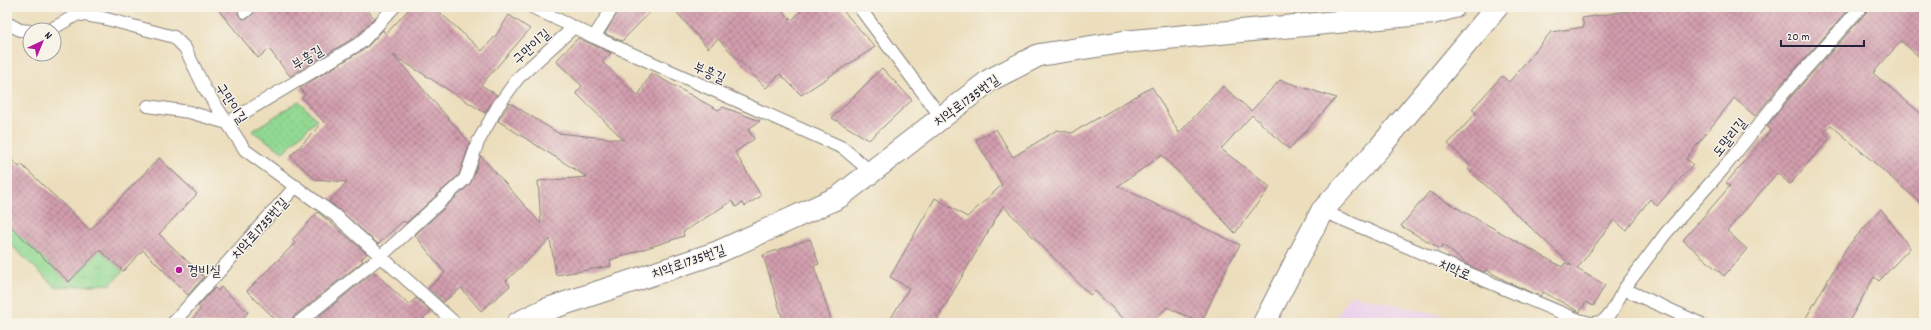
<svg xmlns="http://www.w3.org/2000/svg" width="1931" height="330" viewBox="0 0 1931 330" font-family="Dekko,'Poor Story',sans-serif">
<defs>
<pattern id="grass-tufts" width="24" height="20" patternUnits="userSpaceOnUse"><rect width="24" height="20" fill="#92d993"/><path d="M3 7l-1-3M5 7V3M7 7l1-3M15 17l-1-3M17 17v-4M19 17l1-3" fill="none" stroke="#7eba80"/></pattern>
<pattern id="garden-dots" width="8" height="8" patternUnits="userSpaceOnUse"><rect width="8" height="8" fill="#92d993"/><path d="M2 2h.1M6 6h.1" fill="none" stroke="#7eba80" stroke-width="1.8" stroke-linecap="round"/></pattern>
<pattern id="building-cross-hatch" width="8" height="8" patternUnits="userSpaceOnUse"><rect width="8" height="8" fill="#d29dad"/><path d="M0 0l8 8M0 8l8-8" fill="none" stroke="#aa808e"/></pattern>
</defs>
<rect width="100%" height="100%" fill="#f7f3e8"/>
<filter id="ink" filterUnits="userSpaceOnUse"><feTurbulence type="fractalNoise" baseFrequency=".025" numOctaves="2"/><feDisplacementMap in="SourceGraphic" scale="8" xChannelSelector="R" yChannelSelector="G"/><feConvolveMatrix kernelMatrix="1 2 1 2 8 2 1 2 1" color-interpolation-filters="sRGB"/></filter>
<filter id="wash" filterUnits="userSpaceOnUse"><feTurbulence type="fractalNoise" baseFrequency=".012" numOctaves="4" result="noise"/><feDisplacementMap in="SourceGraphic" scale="16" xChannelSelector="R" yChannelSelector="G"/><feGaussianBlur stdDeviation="0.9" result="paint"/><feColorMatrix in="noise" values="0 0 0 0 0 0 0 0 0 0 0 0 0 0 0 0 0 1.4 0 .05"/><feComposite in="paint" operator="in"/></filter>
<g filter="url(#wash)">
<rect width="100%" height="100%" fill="#ecdebc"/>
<!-- built -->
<path fill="#ebd1eb" d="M1350 294 1475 323H1333Z"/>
<!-- grass -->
<path fill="url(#grass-tufts)" stroke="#5a7e67" d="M7 223 69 282 100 250 123 271 111 284 55 287 7 241Z"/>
<!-- garden -->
<path fill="url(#garden-dots)" stroke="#5a7e67" d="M299 101 317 120 283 152 252 131Z"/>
<g id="blocks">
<!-- building -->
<path fill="url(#building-cross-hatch)" d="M216 7H239L238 14 243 19 250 17 257 7H364L374 18 357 36 290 76 269 49 258 58Z
M411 7H434L482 51 497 34 509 15 530 29 481 85 497 95 485 113 393 55 470 143 459 175 406 223 403 221 378 244 329 201 347 182 315 179 290 156 324 122 302 98 305 95 300 88 366 48 383 30 386 34Z
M620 7H655L622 41 605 34Z
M672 7H779L792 20 805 7H840L875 47 801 95 780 74 766 88 718 39 708 48Z
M1654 7H1851L1777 89 1755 116 1734 98 1686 159 1693 164 1657 206 1650 199 1626 230 1614 220 1577 269 1605 285 1593 306 1586 302 1580 312 1543 292 1540 296 1510 283 1486 270 1484 272 1469 266 1443 245 1441 249 1401 226 1429 192 1562 267 1565 263 1572 266 1468 169 1471 166 1448 144 1476 113 1472 109 1502 76 1509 82 1551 32 1584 27 1582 18Z
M1868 7H1924V61L1901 41 1873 73 1924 116V206L1831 125 1824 132 1829 139 1790 184 1777 173 1727 231 1747 249 1724 276 1683 240 1730 186 1726 183 1771 130 1767 126 1789 99 1867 12Z
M578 38 611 53 602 62 638 96 651 73 718 110 723 107 760 121 748 129 754 139 735 152 761 196 745 206 742 203 736 207 732 201 683 232 684 236 610 260 611 266 556 275 550 239 506 281 510 286 481 311 461 288 443 302 428 288 445 273 415 235 470 184 481 156 541 224 538 181 587 177 498 121 510 103 558 133 624 140 576 93 582 86 556 61Z
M882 68 912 100 869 140 832 118Z
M1280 80 1336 98 1289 149 1252 115 1221 149 1270 187 1235 233 1162 155 1118 186 1240 245 1227 267 1201 323 1167 307 1152 323H1128L1095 291 1090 295 1003 206 935 323H888L909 288 890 277 935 198 967 217 1002 185 976 140 996 129 1013 157 1057 130 1072 133 1152 87 1179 133 1223 86 1251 111Z
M7 155 19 167 21 164 90 230 159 158 197 194 159 234 204 277 188 295 143 250 123 271 100 250 69 282 7 223Z
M1881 209 1910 248 1879 281 1874 277 1848 323H1803L1847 247Z
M318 212 367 254 361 259 363 261 293 317 291 323H279L247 291 295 243 292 240Z
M810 239 819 264 814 266 832 323H784L763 255Z
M374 272 409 305 416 298 431 312 423 318 428 323H310Z
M221 287 248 312 238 323H189L201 309 198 306 215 288 218 291Z"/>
</g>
</g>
<g filter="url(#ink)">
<use href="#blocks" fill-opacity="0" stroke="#87807c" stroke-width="1"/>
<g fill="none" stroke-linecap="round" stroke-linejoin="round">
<!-- lane casing -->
<g stroke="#87807c" stroke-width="14">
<path id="lane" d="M532 7 594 37 843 148 870 171
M859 7 941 117
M245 12 250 7
M7 23 20 30 30 31
M50 30 78 14 103 18 174 37 185 48 205 89 245 150 336 216 455 323
M594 37 613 7
M148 106 189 112 227 123
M227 123 362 42 394 7
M1322 211C1408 246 1493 285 1579 320L1590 323
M1624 289 1699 323
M173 323 296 186
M298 323 380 257 465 179 478 142 498 106 518 78 574 27
M1594 323 1602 322 1611 313 1624 289 1666 233 1723 169 1783 94 1861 7"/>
</g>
<!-- street casing -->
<g stroke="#87807c" stroke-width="24">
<path id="street" d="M518 323 545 310 716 253 839 197 990 80 1039 55 1123 42 1433 13 1454 7"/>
</g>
<!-- secondary casing -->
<g stroke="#87807c" stroke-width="24">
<path id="secondary" d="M1264 323 1322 211 1380 147 1497 7"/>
</g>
<!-- lane -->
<use href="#lane" stroke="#fff" stroke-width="12"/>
<!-- street -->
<use href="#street" stroke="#fff" stroke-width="22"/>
<!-- secondary -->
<use href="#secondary" stroke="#fff" stroke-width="22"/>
</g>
</g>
<!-- markers -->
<circle fill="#b5179e" stroke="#f7f3e8" stroke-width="1.5" cx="179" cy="270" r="4"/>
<g text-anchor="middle" stroke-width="3" stroke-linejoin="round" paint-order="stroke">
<!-- street labels -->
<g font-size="14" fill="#22223b" stroke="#f7f3e8">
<text transform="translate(531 46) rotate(-42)" y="5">구만이길</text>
<text transform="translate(307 57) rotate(-31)" y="5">부흥길</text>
<text transform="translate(710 72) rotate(24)" y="5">부흥길</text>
<text transform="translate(966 100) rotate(-36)" y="5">치악로1735번길</text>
<text transform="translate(232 103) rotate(57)" y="5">구만이길</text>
<text transform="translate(1729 137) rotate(-51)" y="5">도말리길</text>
<text transform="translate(259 228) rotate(-48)" y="5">치악로1735번길</text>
<text transform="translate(688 261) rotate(-19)" y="5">치악로1735번길</text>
<text transform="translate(1455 269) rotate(24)" y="5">치악로</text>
</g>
<!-- poi labels -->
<g font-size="14" fill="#22223b" stroke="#f7f3e8" text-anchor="start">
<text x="187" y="275">경비실</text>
</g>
</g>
<!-- margin -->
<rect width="1931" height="330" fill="none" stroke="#f7f3e8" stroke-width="24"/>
<!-- north arrow -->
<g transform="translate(42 42) rotate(44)"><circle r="19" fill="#f7f3e8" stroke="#a29fa3"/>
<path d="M0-3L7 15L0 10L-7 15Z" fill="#b5179e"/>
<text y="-6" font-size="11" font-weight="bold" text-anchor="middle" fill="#22223b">N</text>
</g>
<!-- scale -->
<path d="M1781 40v6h83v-6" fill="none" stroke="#22223b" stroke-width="2"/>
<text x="1787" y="40" font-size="12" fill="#22223b" stroke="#f7f3e8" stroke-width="3" paint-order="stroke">20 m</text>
</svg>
